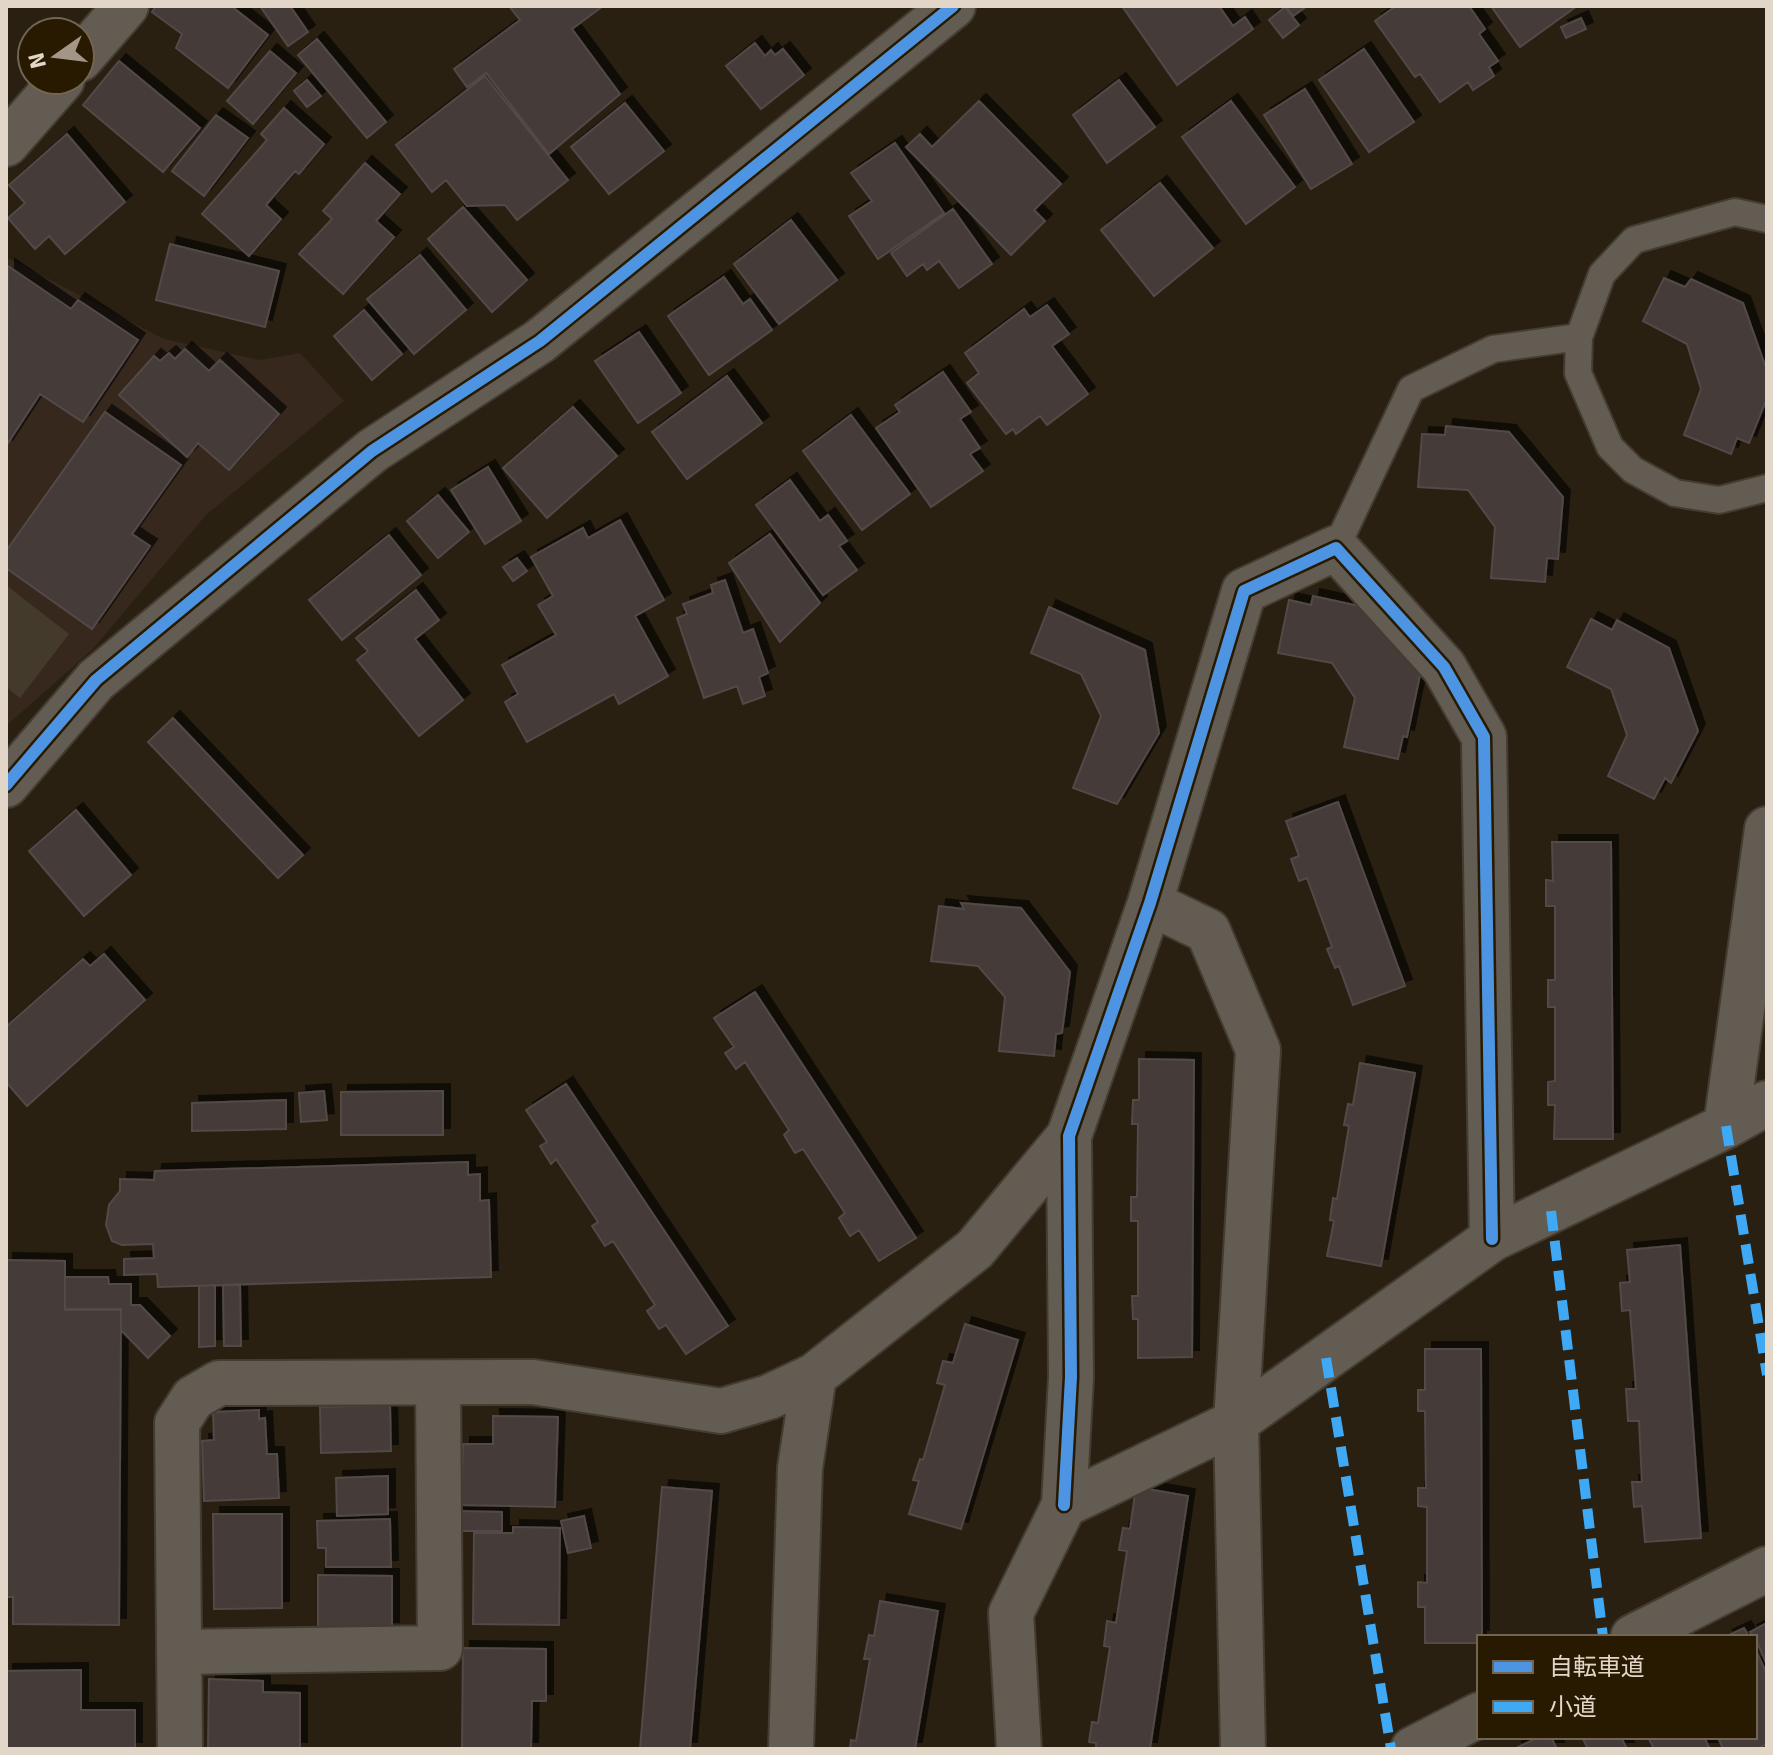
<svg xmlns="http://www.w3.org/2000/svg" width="1773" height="1755" viewBox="0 0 1773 1755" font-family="Signika,'Noto Sans JP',sans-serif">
<defs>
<filter id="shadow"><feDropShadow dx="7" dy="-7" stdDeviation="0" flood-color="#0009"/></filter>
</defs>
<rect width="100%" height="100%" fill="#292012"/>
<!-- education -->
<path fill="#37281d" d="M6 257 164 339 260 360 300 353 344 401 206 515 92 650 6 726Z"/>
<!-- green -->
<path fill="#433a2c" d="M6 585 69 634 20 698 6 687Z"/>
<!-- building -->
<path fill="#443b39" stroke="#524947" stroke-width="2" filter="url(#shadow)" d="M156 6H231L268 35 228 88 176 48 182 34 152 12Z
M260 6H290L308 32 288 46Z
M509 6H603L572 29 620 94 549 154 486 73 467 87 454 69 520 20Z
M1122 6H1219L1233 26 1245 17 1253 29 1177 85Z
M1286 6H1307L1293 16Z
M1396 6H1469L1485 29 1479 34 1498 61 1489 67 1494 76 1473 90 1468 82 1440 102 1420 74 1415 77 1375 21Z
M1491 6H1577L1520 47Z
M1285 7 1299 25 1283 38 1269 20Z
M1581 18 1586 29 1566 38 1561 27Z
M317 39 386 122 367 138 298 55Z
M755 43 765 56 771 50 775 55 783 49 804 75 761 109 726 66Z
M1364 49 1414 122 1369 152 1319 80Z
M270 51 296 73 253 124 227 101Z
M119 61 200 128 163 172 83 105Z
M485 76 568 180 517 220 505 205 467 206 446 180 432 192 396 145Z
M307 80 321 96 307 107 294 91Z
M1119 80 1155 127 1107 163 1073 115Z
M1305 89 1352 164 1311 189 1264 115Z
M979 101 1061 184 1034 210 1045 221 1011 255 906 147 920 134 932 147Z
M1231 101 1295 187 1246 224 1182 137Z
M625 103 664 151 609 194 571 147Z
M284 108 324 144 299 174 295 171 266 205 281 219 249 256 202 214 267 140 261 134Z
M216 115 248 138 204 196 172 171Z
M67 134 125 202 65 254 49 236 35 249 8 218 25 203 9 185Z
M895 143 944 213 878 259 849 216 872 201 851 173Z
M365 163 400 194 376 221 394 237 343 294 299 254 332 219 323 211Z
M1160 183 1213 248 1154 296 1101 230Z
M463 207 527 280 492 312 428 239Z
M953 209 992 264 959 288 939 261 927 270 923 264 907 276 891 253Z
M791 220 837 280 779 324 734 264Z
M170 244 279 271 265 327 156 300Z
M420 255 466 310 414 354 367 299Z
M8 266 71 309 78 300 138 340 83 422 40 394 6 446Z
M724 277 743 304 750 299 772 330 709 375 668 316Z
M1664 278 1685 287 1691 279 1743 303 1767 371V398L1749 443 1737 438 1731 454 1684 435 1701 389 1687 344 1643 321Z
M1047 305 1069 334 1052 346 1088 394 1047 425 1040 416 1016 434 1013 429 1006 434 967 383 979 373 965 353 1024 309 1030 317Z
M364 310 402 354 372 380 334 336Z
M639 332 681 393 638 423 595 361Z
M185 349 209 371 220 360 279 414 229 470 198 443 187 457 119 395 154 356 160 361 169 353 175 359Z
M943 372 971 412 960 419 980 448 970 454 983 471 931 507 876 428 900 412 895 405Z
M727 376 762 423 687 479 652 432Z
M573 407 617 456 547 518 503 468Z
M105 412 181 465 132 534 150 546 92 629 6 568V551Z
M851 415 910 494 862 530 803 451Z
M1446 426 1509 432 1563 497 1558 559 1547 558 1545 582 1491 578 1495 527 1468 490 1418 487 1422 434 1445 435Z
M488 467 521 521 485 544 451 490Z
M790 480 820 521 828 515 847 541 839 546 857 570 823 595 756 505Z
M438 495 469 532 438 558 407 521Z
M620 520 664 600 635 616 668 676 619 704 614 694 527 742 505 702 518 694 502 665 556 635 538 605 553 596 531 557 583 528 588 538Z
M770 534 820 603 780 642 729 563Z
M389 535 421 575 342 640 309 600Z
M517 558 527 571 513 581 503 567Z
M725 580 743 633 753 629 768 673 759 677 765 696 743 704 737 686 704 698 677 618 687 614 683 604 713 593 711 585Z
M416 590 439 620 415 639 463 700 419 736 357 660 368 651 356 638Z
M1313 596 1377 610 1420 675 1407 737 1403 736 1398 759 1344 747 1355 698 1332 663 1278 653 1289 600 1311 605Z
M1049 607 1145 650 1159 733 1117 804 1073 788 1101 716 1081 674 1031 653Z
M1591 619 1612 630 1617 620 1669 648 1698 731 1671 783 1665 778 1654 799 1608 776 1627 735 1611 689 1567 667Z
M173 718 303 855 278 878 148 742Z
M1338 802 1405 986 1353 1005 1339 966 1335 968 1327 949 1332 947 1307 878 1299 881 1291 859 1299 856 1286 821Z
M76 810 131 875 84 916 29 851Z
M1552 842H1611L1613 1139H1554L1555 1105H1548V1082L1555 1081V1007H1548V980H1555V906H1546V880L1553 881Z
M961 903 1021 908 1070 972 1062 1033 1056 1034 1054 1056 999 1051 1005 997 978 966 931 961 939 906 964 909Z
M104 954 145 1000 27 1106 6 1082V1027L83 959 90 966Z
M755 992 916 1238 879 1261 859 1230 850 1236 839 1218 845 1213 803 1149 795 1153 784 1135 789 1130 745 1062 736 1069 725 1053 734 1047 714 1018Z
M1139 1059 1194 1060 1192 1357 1138 1358V1319H1133L1132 1296H1138V1221H1131V1197H1137L1138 1124H1132L1133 1100H1139Z
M1360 1063 1415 1073 1381 1266 1327 1256 1334 1221 1330 1220 1333 1198 1337 1199 1349 1126 1344 1125 1348 1104 1353 1105Z
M566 1084 728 1326 686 1354 666 1325 659 1329 647 1311 655 1305 613 1241 605 1246 592 1226 598 1222 556 1159 551 1164 540 1146 547 1142 526 1110Z
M324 1091 327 1120 301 1122 299 1093Z
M443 1091V1135H341V1092Z
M286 1100V1129L192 1131V1103Z
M468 1162V1175L480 1174V1201L489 1200 491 1277 158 1287 157 1274 124 1275V1259L154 1258 153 1244 122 1245 112 1241 106 1225 109 1205 120 1191V1179L154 1180 155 1171Z
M1680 1245 1701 1538 1645 1542 1642 1506 1634 1507 1632 1482H1642L1639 1421H1628L1626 1389H1636L1630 1310 1622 1311 1620 1283 1630 1282 1627 1250Z
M6 1260 65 1261V1310H121L119 1625 13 1624V1597H6Z
M65 1277H108L109 1284H131V1305H140L170 1336 148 1358 121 1330V1309H65Z
M240 1284 241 1346H224L223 1285Z
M215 1285V1346L199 1347V1286Z
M965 1324 1018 1340 961 1529 909 1514 919 1481 913 1480 920 1459 923 1460 945 1385 937 1383 943 1361 953 1363Z
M1425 1349H1481L1482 1637H1479V1643H1425V1607H1418V1582L1427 1583V1507L1418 1506V1488H1426L1425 1411H1418V1390H1425Z
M390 1405 391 1451 321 1453 320 1407Z
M259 1410V1419L265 1418 267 1454H277L279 1498 204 1501 202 1441 214 1440 213 1412Z
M493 1416 558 1417 555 1507 461 1505 463 1444H493Z
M388 1476V1514L337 1516 336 1478Z
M662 1487 712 1491 690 1749H640Z
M1136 1487 1188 1496 1150 1749H1096V1743L1089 1742 1092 1722 1098 1723 1110 1647 1104 1646 1107 1621 1116 1623 1127 1551 1119 1550 1123 1528 1130 1529Z
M457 1511 502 1512V1531H456Z
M213 1514H282V1608L214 1609Z
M584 1516 591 1548 568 1553 561 1521Z
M390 1519 391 1567H326V1548H318L317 1521Z
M513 1527 560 1528 559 1625 473 1624 474 1533H513Z
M318 1575 392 1576V1629L318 1628Z
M880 1601 938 1611 915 1749H850L851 1740 856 1741 870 1659H864L869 1635 874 1636Z
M1767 1623V1665L1755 1637 1750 1632Z
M1744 1628 1749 1637H1725Z
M463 1648 546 1649V1701H532L531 1749H462Z
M1755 1649 1767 1674V1744L1756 1749H1723L1718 1737H1755Z
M81 1670V1710H135V1749H6V1671Z
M209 1679 263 1681V1692L300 1693V1749H208Z
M1539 1737H1551L1557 1749H1514Z
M1582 1737H1621L1627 1749H1588Z
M1648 1737H1704L1710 1749H1654Z"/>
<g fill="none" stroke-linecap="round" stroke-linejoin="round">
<!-- service casing -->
<g stroke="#453c31" stroke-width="30">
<path id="service" d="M1767 219 1735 212 1634 240 1602 274 1579 337 1578 373 1610 447 1633 470 1675 493 1719 500 1767 488
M1336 548 1411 389 1493 349 1579 337"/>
</g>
<!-- minor casing -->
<g stroke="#453c31" stroke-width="48">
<path id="minor" d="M80 59 126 6
M6 144 62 80
M1150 903 1208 931 1258 1050 1236 1422 1243 1749
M1726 1126 1767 829
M1064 1505 1071 1377 1069 1136 1150 903 1244 591 1336 548 1444 667 1484 737 1492 1239
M180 1652 440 1648 438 1383
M180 1749 177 1423 193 1398 219 1383 533 1382 721 1411 769 1397 814 1376
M791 1749 800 1468 814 1376 975 1249 1069 1136
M1019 1749 1011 1613 1064 1505 1236 1422 1492 1239 1726 1126 1767 1103"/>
</g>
<!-- tertiary casing -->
<g stroke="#453c31" stroke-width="48">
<path id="tertiary" d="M6 785 96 680 372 451 540 341 953 6
M1633 1637 1767 1569
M1413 1749 1479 1715"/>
</g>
<!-- service -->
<use href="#service" stroke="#625c52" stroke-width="26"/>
<!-- minor -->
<use href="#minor" stroke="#625c52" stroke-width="44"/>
<!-- tertiary -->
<use href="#tertiary" stroke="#625c52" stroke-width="44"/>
<!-- quiet -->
<path stroke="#3fa9f5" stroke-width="10" stroke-dasharray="20 10" stroke-linecap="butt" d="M1726 1126 1767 1375
M1551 1211 1603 1637
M1326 1358 1391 1749"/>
<!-- cycleway casing -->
<g stroke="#281901" stroke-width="17">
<path id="cycleway" d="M6 785 96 680 372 451 540 341 953 6
M1064 1505 1071 1377 1069 1136 1150 903 1244 591 1336 548 1444 667 1484 737 1492 1239"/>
</g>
<!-- cycleway -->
<use href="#cycleway" stroke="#4d94e3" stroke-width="12"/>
</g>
<!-- border -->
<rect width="1773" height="1755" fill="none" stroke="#e1d6c8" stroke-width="16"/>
<!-- legend -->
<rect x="1477" y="1635" width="280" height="104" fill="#281901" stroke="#726551" stroke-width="2"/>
<rect x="1493" y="1661" width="40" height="12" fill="#4d94e3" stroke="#726551" stroke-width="2"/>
<text x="1549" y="1675" font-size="24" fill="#e1d6c8">自転車道</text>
<rect x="1493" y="1701" width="40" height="12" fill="#3fa9f5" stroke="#726551" stroke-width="2"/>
<text x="1549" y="1715" font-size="24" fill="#e1d6c8">小道</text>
<!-- north arrow -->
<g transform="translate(56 56) rotate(256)"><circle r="38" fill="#281901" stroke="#726551" stroke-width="2"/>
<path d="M0-6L14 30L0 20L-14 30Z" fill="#a19688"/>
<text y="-12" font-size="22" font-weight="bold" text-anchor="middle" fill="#e1d6c8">N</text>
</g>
</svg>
